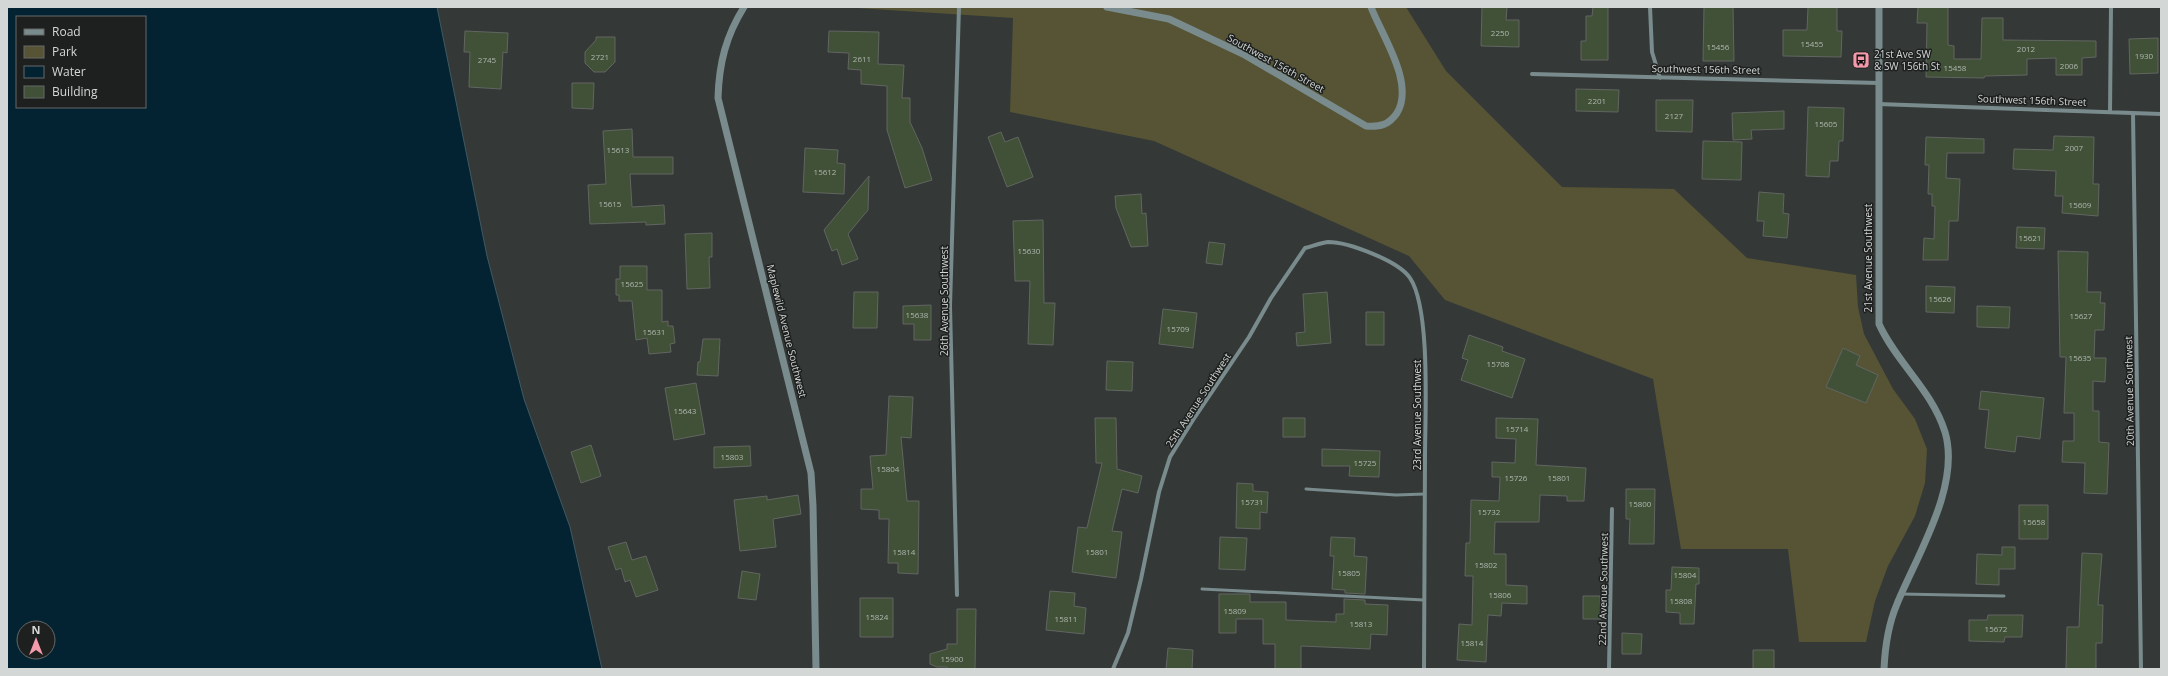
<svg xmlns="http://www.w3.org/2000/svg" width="2168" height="676" viewBox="0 0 2168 676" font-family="'Open Sans',sans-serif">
<rect width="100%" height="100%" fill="#343937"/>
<!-- green -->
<path fill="#565435" d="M842 7H1406L1446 71 1562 187 1674 189 1747 258 1856 275 1858 307 1864 334 1893 389 1915 419 1927 449 1925 483 1915 516 1888 566 1875 601 1866 642H1799L1788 549H1681L1653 379 1445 300 1409 256 1154 141 1010 112 1013 18Z"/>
<!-- water -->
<path fill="#032332" stroke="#415963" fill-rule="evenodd" d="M7 7H437L487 256 524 399 570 527 602 669H7ZM17 17H145V107H17ZM24 628H48V652H24Z"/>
<!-- building -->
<path fill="#405138" stroke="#626561" d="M1482 7H1507L1506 20H1519V47L1481 46Z
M1593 7H1608V60H1581V41H1586V16H1592Z
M1704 7H1733L1734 61H1703Z
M1808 7H1837V31H1842L1841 57 1783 56V30H1807Z
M1918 7H1948V45L1954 46V59H1981L1982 18H2003V40L2096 41V57L2082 58V75H2056V58L2027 59V75L1985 76 1984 78 1926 77 1927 23H1917Z
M465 31 508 33 507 53 503 52 501 89 469 87 470 52H464Z
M829 31 879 32 878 64 904 65 902 98H910V122L922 148 932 180 905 188 887 130V86L861 84V70L848 69 849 53 828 52Z
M596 37H615V62L605 72H594L585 63V52L596 40Z
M2158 38V73L2130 74 2129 39Z
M572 83H594L593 109 572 108Z
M1576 89 1619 90 1618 112 1576 111Z
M1656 100H1693L1692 132 1656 131Z
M1808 107 1844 108 1843 141H1839L1838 161H1830L1829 177 1806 176Z
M1784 111V129L1751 130 1752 139 1733 140 1732 113Z
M632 129 633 157H673V174H630L632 207 664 205 665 224 646 225V222L590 224 588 185 606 184 603 131Z
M1001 132 1005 142 1018 137 1033 177 1007 187 988 137Z
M2054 136 2094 137 2093 184H2099L2098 216 2062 213 2063 196H2055L2056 171 2013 169 2014 149 2053 150Z
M1926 137 1984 139V153H1947L1946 178 1960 179 1958 221H1949L1948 260H1923L1924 238 1934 239 1935 206H1932V194H1928L1929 165H1925Z
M1703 141 1742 142 1741 180 1702 179Z
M805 148 838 150 837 163 845 164 844 194 803 192Z
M869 176 868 210 848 234 858 259 842 265 837 249 832 251 824 230Z
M1759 192 1784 194 1783 213 1789 214 1787 238 1763 236 1764 221H1757Z
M1141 194 1142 214 1146 213 1148 246 1131 247 1116 208 1115 196Z
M1043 220 1044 303H1055L1053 345 1028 344 1030 281H1015L1013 221Z
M2017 227 2045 228 2044 249 2016 248Z
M712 233V257H709L710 288 687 289 685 234Z
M1209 242 1225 244 1222 265 1206 263Z
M2058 251 2088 252 2087 292H2101L2100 303H2105L2104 330H2095L2094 358H2106L2105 382 2093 381V411H2099V442L2109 443 2107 494 2084 493 2085 463 2062 462 2063 441H2074V413H2064L2066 357H2060Z
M620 266H647V290H662V322L668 321V326H673L675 343 670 344 671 352 649 354 647 338 636 340 632 301H619V295H616V279H620Z
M1926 286 1955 287 1954 313 1926 312Z
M854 292H878L877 328H853Z
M1327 292 1331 343 1297 346 1296 333 1305 332 1303 294Z
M931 305V340H914V324H903V306Z
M1977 306 2010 307 2009 328 1977 327Z
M1163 309 1197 313 1193 348 1159 344Z
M1366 312H1384V345H1366Z
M1469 335 1503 347 1502 351 1525 359 1512 398 1461 380 1468 360 1462 358Z
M703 339H720L718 376 697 375 698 362H700Z
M1843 348 1860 356 1856 365 1878 375 1866 403 1826 387Z
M1107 361 1133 362 1132 391 1106 390Z
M696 383 705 434 674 440 665 388Z
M1981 391 2044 398 2040 439 2017 436 2015 452 1985 448 1989 410 1979 409Z
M889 396 913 397 911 438 901 437 907 501H919L918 574 898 573V563H888L889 519H879V510L861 509V489H873L870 456 886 455Z
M1095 418H1116L1117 469 1142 476 1138 493 1122 489 1112 531 1122 532 1116 578 1072 572 1078 527 1087 528 1102 463H1096Z
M1283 418H1305V437H1283Z
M1496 418 1538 419 1536 465 1586 468 1584 501H1567V496L1540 495 1539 522H1495L1494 554H1506V585L1527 586V604L1502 603 1501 616 1488 615 1486 662 1457 660 1459 624 1472 625 1473 576H1465L1466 543H1470L1471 500 1499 501 1500 477H1492V462L1515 463 1516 439 1496 438Z
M591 445 601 476 581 483 571 452Z
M750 446 751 466 714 468V447Z
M1322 449 1380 451 1379 477 1349 476 1350 466H1322Z
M1237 483 1253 484V491L1268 492 1267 513 1260 512V529L1236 528Z
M1626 489H1655L1654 544H1629L1630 519H1626Z
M798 495 801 514 773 519 776 547 740 551 734 500 767 496V500Z
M2019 505H2048V539H2019Z
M1220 537 1247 538 1245 570 1219 569Z
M1331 537 1355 538 1354 556 1367 557 1365 594 1345 593V590L1332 589 1334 556H1330Z
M626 542 632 560 646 556 658 590 636 597 630 580 625 582 621 568 616 570 608 547Z
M2002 547H2015V569H1999V585L1976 584 1977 554 2002 555Z
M2082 553 2102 554 2098 605H2103L2102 643H2096V669H2066L2067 627H2079Z
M1672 567 1699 568V584H1696L1694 624H1680V613L1666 612V590H1671Z
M742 571 760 574 756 600 738 598Z
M1050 591 1075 593 1074 606 1086 608 1084 634 1046 630Z
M1219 594H1250V602H1286V620L1336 622V614H1344V599L1365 600V604L1388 605 1387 635 1371 634 1370 649 1301 646V669H1275V644H1263V619H1236V633H1219Z
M1583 596H1600L1601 619H1583Z
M860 598H893V637H860Z
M957 609H976L975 669H947V667H937L930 664V654L947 649V644H957Z
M1988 615H2023L2022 637H2005L2004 642 1969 641V620H1987Z
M1622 633 1642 634 1641 654H1622Z
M1168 648 1193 650 1192 669H1166Z
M1753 650H1774V669H1753Z"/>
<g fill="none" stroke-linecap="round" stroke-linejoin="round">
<!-- service -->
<path stroke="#798b8c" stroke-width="3" d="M1306 489 1396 495 1425 494
M1202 589 1424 600
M1901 594 2004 596"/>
<!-- minor -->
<path stroke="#798b8c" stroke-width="4" d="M1650 7 1652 52 1660 78
M1532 74 1879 83
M1878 104 2161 114
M2110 112 2111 7
M2133 113 2141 669
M957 595 950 306 959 7
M1113 669 1128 633 1141 579 1159 492 1170 457 1193 420 1249 337 1271 298 1305 248C1313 246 1320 243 1328 242 1348 242 1399 261 1410 278 1431 309 1425 417 1425 457 1425 528 1424 598 1424 669
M1609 669 1612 509"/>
<!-- tertiary -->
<path stroke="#798b8c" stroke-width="7" d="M744 7C726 36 719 63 718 98L811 473 813 506 816 669
M1107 7 1169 19 1243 54 1366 126C1380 127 1389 125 1397 113 1415 83 1382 36 1371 7
M1879 7V324C1896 362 1932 390 1945 432 1961 486 1917 555 1897 604 1888 625 1885 647 1884 669"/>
</g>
<!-- icons -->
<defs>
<g id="bus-square" transform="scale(0.9)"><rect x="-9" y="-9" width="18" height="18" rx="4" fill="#f39aab" stroke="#1d201f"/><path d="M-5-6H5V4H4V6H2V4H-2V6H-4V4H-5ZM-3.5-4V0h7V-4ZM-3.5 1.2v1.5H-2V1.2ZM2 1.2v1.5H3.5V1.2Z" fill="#111"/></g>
</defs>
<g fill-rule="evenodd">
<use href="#bus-square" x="1861" y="60"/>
</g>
<g text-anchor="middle" stroke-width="3" stroke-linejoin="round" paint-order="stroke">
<!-- number labels -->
<g font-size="8" fill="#aeb6ae">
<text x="1500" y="36">2250</text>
<text x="1812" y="47">15455</text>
<text x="1718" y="50">15456</text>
<text x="2026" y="52">2012</text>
<text x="2144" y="59">1930</text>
<text x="600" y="60">2721</text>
<text x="862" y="62">2611</text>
<text x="487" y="63">2745</text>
<text x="2069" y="69">2006</text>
<text x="1955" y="71">15458</text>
<text x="1597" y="104">2201</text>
<text x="1674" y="119">2127</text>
<text x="1826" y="127">15605</text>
<text x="2074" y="151">2007</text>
<text x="618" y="153">15613</text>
<text x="825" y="175">15612</text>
<text x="610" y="207">15615</text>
<text x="2080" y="208">15609</text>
<text x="2030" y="241">15621</text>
<text x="1029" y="254">15630</text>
<text x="632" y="287">15625</text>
<text x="1940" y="302">15626</text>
<text x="917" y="318">15638</text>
<text x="2081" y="319">15627</text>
<text x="1178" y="332">15709</text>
<text x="654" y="335">15631</text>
<text x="2080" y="361">15635</text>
<text x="1498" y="367">15708</text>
<text x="685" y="414">15643</text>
<text x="1517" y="432">15714</text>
<text x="732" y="460">15803</text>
<text x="1365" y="466">15725</text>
<text x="888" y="472">15804</text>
<text x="1516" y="481">15726</text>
<text x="1559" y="481">15801</text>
<text x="1252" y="505">15731</text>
<text x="1640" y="507">15800</text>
<text x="1489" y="515">15732</text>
<text x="2034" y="525">15658</text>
<text x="904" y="555">15814</text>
<text x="1097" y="555">15801</text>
<text x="1486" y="568">15802</text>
<text x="1349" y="576">15805</text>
<text x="1685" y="578">15804</text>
<text x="1500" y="598">15806</text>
<text x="1681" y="604">15808</text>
<text x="1235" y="614">15809</text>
<text x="877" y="620">15824</text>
<text x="1066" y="622">15811</text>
<text x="1361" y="627">15813</text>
<text x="1996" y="632">15672</text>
<text x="1472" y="646">15814</text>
<text x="952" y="662">15900</text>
</g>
<!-- poi labels -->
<g font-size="10" fill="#d3d7d5" stroke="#1d201f" text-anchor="start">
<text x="1874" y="58">21st Ave SW<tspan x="1874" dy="12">&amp; SW 156th St</tspan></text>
</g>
<!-- street labels -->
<g font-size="10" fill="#d3d7d5" stroke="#1d201f">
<text transform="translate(1276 63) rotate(29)" y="4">Southwest 156th Street</text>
<text transform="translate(1706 69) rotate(1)" y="4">Southwest 156th Street</text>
<text transform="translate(2032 100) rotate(2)" y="4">Southwest 156th Street</text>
<text transform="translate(1868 258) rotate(-90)" y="4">21st Avenue Southwest</text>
<text transform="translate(944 301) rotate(-90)" y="4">26th Avenue Southwest</text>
<text transform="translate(787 331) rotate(76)" y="4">Maplewild Avenue Southwest</text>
<text transform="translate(2129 391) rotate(-91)" y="4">20th Avenue Southwest</text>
<text transform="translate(1198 400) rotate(-57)" y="4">25th Avenue Southwest</text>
<text transform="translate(1417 415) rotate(-90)" y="4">23rd Avenue Southwest</text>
<text transform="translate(1603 589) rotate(-89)" y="4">22nd Avenue Southwest</text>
</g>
</g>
<!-- border -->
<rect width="2168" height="676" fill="none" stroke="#d3d7d5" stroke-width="16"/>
<!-- legend -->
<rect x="16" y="16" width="130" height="92" fill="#1d201f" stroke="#666968"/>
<rect x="24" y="29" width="20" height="6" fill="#798b8c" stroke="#666968"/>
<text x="52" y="36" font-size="12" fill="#d3d7d5">Road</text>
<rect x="24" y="46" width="20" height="12" fill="#565435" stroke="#666968"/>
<text x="52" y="56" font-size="12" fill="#d3d7d5">Park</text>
<rect x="24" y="66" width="20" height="12" fill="#032332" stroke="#666968"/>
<text x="52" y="76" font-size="12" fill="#d3d7d5">Water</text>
<rect x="24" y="86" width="20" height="12" fill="#405138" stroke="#666968"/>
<text x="52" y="96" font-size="12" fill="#d3d7d5">Building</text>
<!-- north arrow -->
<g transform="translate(36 640)"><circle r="19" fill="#1d201f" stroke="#666968"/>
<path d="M0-3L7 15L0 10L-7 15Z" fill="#f39aab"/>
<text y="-6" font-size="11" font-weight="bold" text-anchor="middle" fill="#d3d7d5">N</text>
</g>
</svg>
